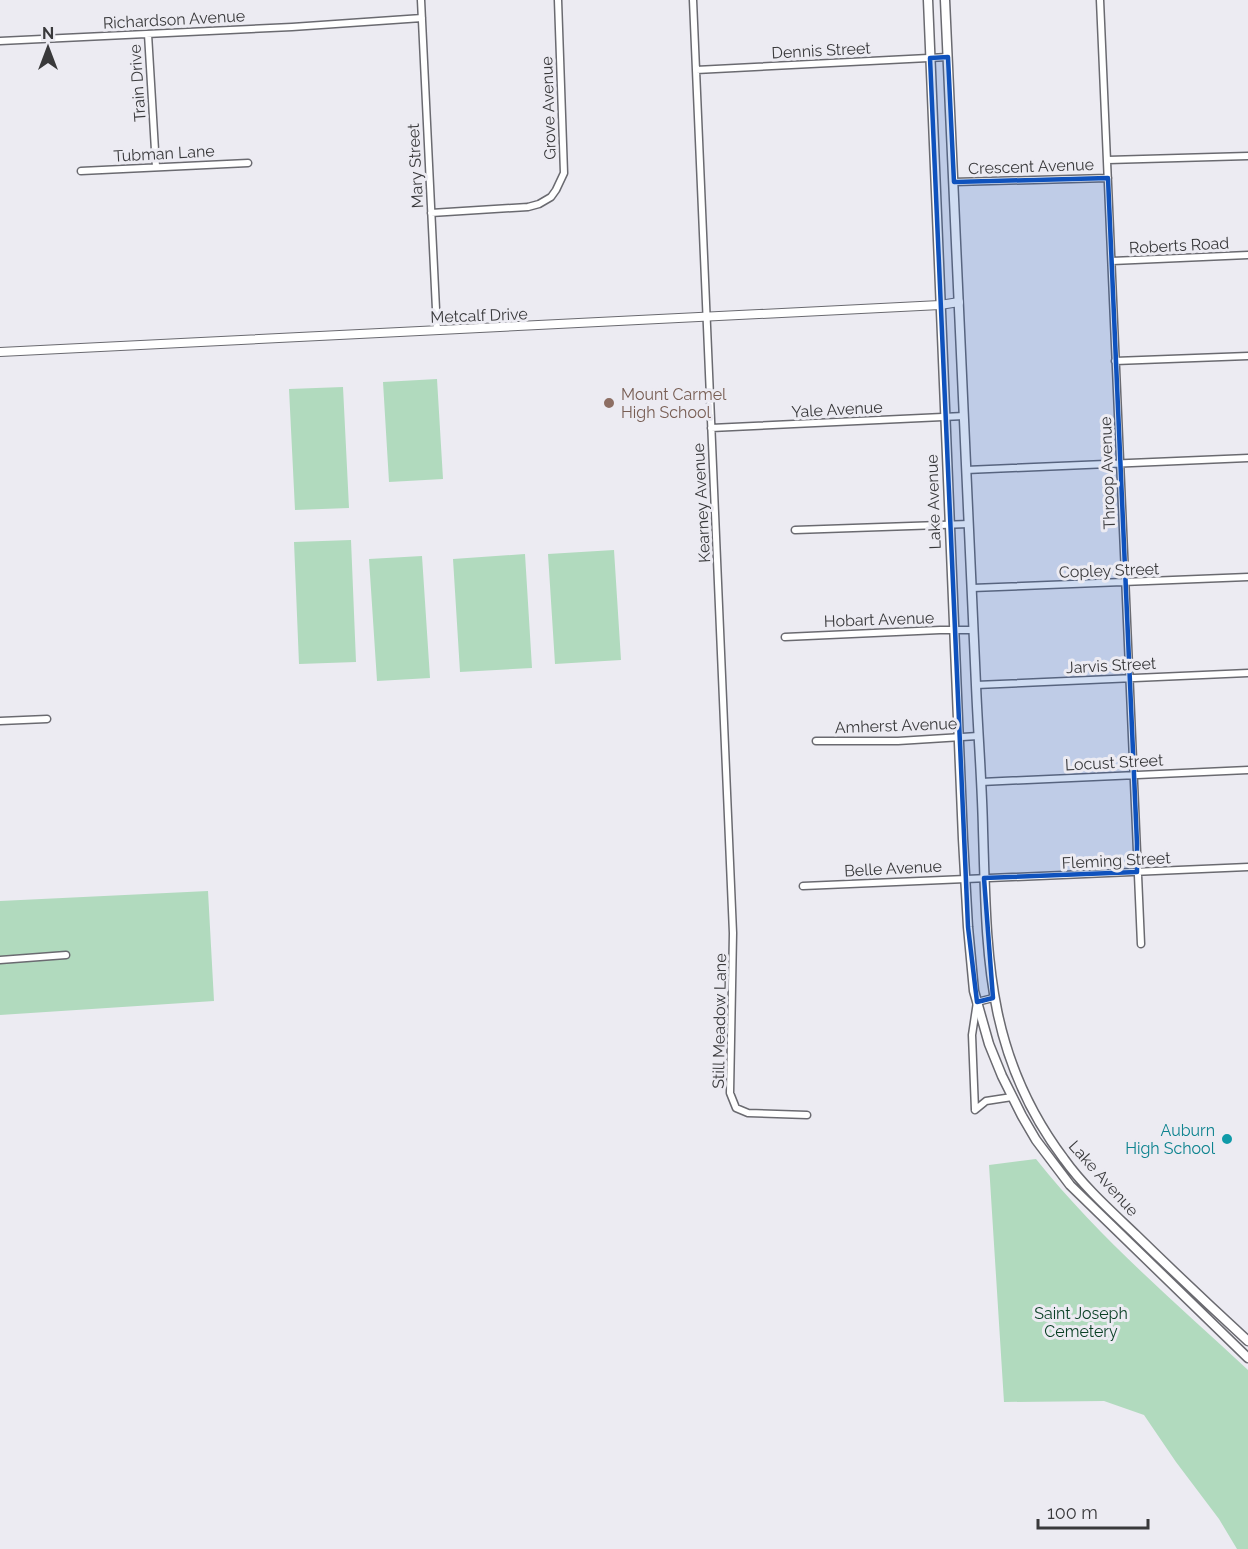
<svg xmlns="http://www.w3.org/2000/svg" width="1248" height="1549" viewBox="0 0 1248 1549" font-family="Raleway,sans-serif">
<rect width="100%" height="100%" fill="#ecebf2"/>
<!-- green -->
<path fill="#b1dabe" d="M437 379 443 479 389 482 383 382Z
M343 387 349 508 295 510 289 389Z
M351 540 356 662 299 664 294 542Z
M614 550 621 660 555 664 548 554Z
M525 554 532 668 460 672 453 559Z
M422 556 430 678 377 681 369 559Z
M208 891 214 1001 0 1015V901Z
M1036 1159C1098 1237 1175 1302 1248 1370V1549H1237L1219 1519 1176 1462 1144 1415 1104 1401 1004 1402 989 1165Z"/>
<g fill="none" stroke-linecap="round" stroke-linejoin="round">
<!-- minor casing -->
<g stroke="#6a6a70" stroke-width="9">
<path id="minor" d="M421 0 437 330
M693 0 733 933 730 1093 736 1108 748 1113 807 1115
M1100 0 1141 944
M148 34 156 167
M0 41 292 27 422 18
M696 70 948 57
M1108 160 1248 156
M81 171 248 163
M954 182 1108 178
M431 213 528 207 539 204 551 197 556 190 564 173 558 0
M1112 261 1248 255
M1115 361 1248 356
M711 428 964 416
M966 470 1248 458
M795 530 969 524
M972 588 1248 577
M785 637 940 630H974
M976 685 1248 673
M0 721 47 719
M816 741H898L978 736
M981 782 1248 770
M803 886 1248 867
M0 960 66 955
M975 1110 972 1035 977 1002 993 998
M975 1110 986 1101 1012 1097"/>
</g>
<!-- tertiary casing -->
<g stroke="#6a6a70" stroke-width="10">
<path id="tertiary" d="M0 352 940 305 959 302"/>
</g>
<!-- secondary casing -->
<g stroke="#6a6a70" stroke-width="11">
<path id="secondary" d="M928 0 963 839 968 927 974 991 989 1044 1002 1076 1022 1116 1036 1140 1070 1185 1248 1358
M945 0 976 685C978 733 982 782 983 830 987 954 985 1054 1064 1159 1084 1187 1111 1211 1136 1235 1173 1271 1210 1306 1248 1341"/>
</g>
<!-- minor -->
<use href="#minor" stroke="#fff" stroke-width="6"/>
<!-- tertiary -->
<use href="#tertiary" stroke="#fff" stroke-width="8"/>
<!-- secondary -->
<use href="#secondary" stroke="#fff" stroke-width="8"/>
</g>
<!-- marked area -->
<path fill="#0f52bd" fill-opacity="0.2" stroke="#0f52bd" stroke-width="4.5" stroke-linejoin="round" d="M948 57 954 182 1108 178 1137 843V872L984 878 993 998 977 1002 968 927 930 58Z"/>
<!-- markers -->
<circle fill="#8d6e63" stroke="#ecebf2" stroke-width="2" cx="609" cy="403" r="6"/>
<circle fill="#0f9aa8" stroke="#ecebf2" stroke-width="2" cx="1227" cy="1139" r="6"/>
<g text-anchor="middle" stroke-width="6" stroke-linejoin="round" paint-order="stroke">
<!-- street labels -->
<g font-size="16" fill="#39393b" stroke="#ecebf2">
<text transform="translate(174 19) rotate(-3)" y="6">Richardson Avenue</text>
<text transform="translate(821 50) rotate(-3)" y="6">Dennis Street</text>
<text transform="translate(137 83) rotate(-94)" y="6">Train Drive</text>
<text transform="translate(548 108) rotate(-92)" y="6">Grove Avenue</text>
<text transform="translate(164 153) rotate(-3)" y="6">Tubman Lane</text>
<text transform="translate(415 166) rotate(-93)" y="6">Mary Street</text>
<text transform="translate(1031 166) rotate(-2)" y="6">Crescent Avenue</text>
<text transform="translate(1179 245) rotate(-3)" y="6">Roberts Road</text>
<text transform="translate(479 315) rotate(-2)" y="6">Metcalf Drive</text>
<text transform="translate(837 409) rotate(-3)" y="6">Yale Avenue</text>
<text transform="translate(1107 473) rotate(-92)" y="6">Throop Avenue</text>
<text transform="translate(933 502) rotate(-92)" y="6">Lake Avenue</text>
<text transform="translate(701 503) rotate(-93)" y="6">Kearney Avenue</text>
<text transform="translate(1109 570) rotate(-2)" y="6">Copley Street</text>
<text transform="translate(879 619) rotate(-2)" y="6">Hobart Avenue</text>
<text transform="translate(1111 665) rotate(-3)" y="6">Jarvis Street</text>
<text transform="translate(896 725) rotate(-2)" y="6">Amherst Avenue</text>
<text transform="translate(1114 762) rotate(-3)" y="6">Locust Street</text>
<text transform="translate(1116 860) rotate(-3)" y="6">Fleming Street</text>
<text transform="translate(893 868) rotate(-3)" y="6">Belle Avenue</text>
<text transform="translate(719 1021) rotate(-89)" y="6">Still Meadow Lane</text>
<text transform="translate(1104 1178) rotate(48)" y="6">Lake Avenue</text>
</g>
<!-- education labels -->
<g font-size="16" fill="#785e54" stroke="#ecebf2" text-anchor="start">
<text x="621" y="400">Mount Carmel<tspan x="621" dy="18">High School</tspan></text>
</g>
<!-- culture labels -->
<g font-size="16" fill="#0d838f" stroke="#ecebf2" text-anchor="end">
<text x="1215" y="1136">Auburn<tspan x="1215" dy="18">High School</tspan></text>
</g>
<!-- park labels -->
<g font-size="16" fill="#093f24" stroke="#ecebf2">
<text x="1081" y="1319">Saint Joseph<tspan x="1081" dy="18">Cemetery</tspan></text>
</g>
</g>
<!-- north arrow -->
<g transform="translate(48 48)" stroke="#ecebf2" stroke-width="4.5" paint-order="stroke">
<path d="M0-4.5L10 22L0 15L-10 22Z" fill="#39393b"/>
<text y="-9" font-size="16" font-weight="bold" text-anchor="middle" fill="#39393b">N</text>
</g>
<!-- scale -->
<path d="M1038 1519v9h110v-9" fill="none" stroke="#39393b" stroke-width="3"/>
<text x="1047" y="1519" font-size="18" fill="#39393b" stroke="#ecebf2" stroke-width="4.5" paint-order="stroke">100 m</text>
</svg>
